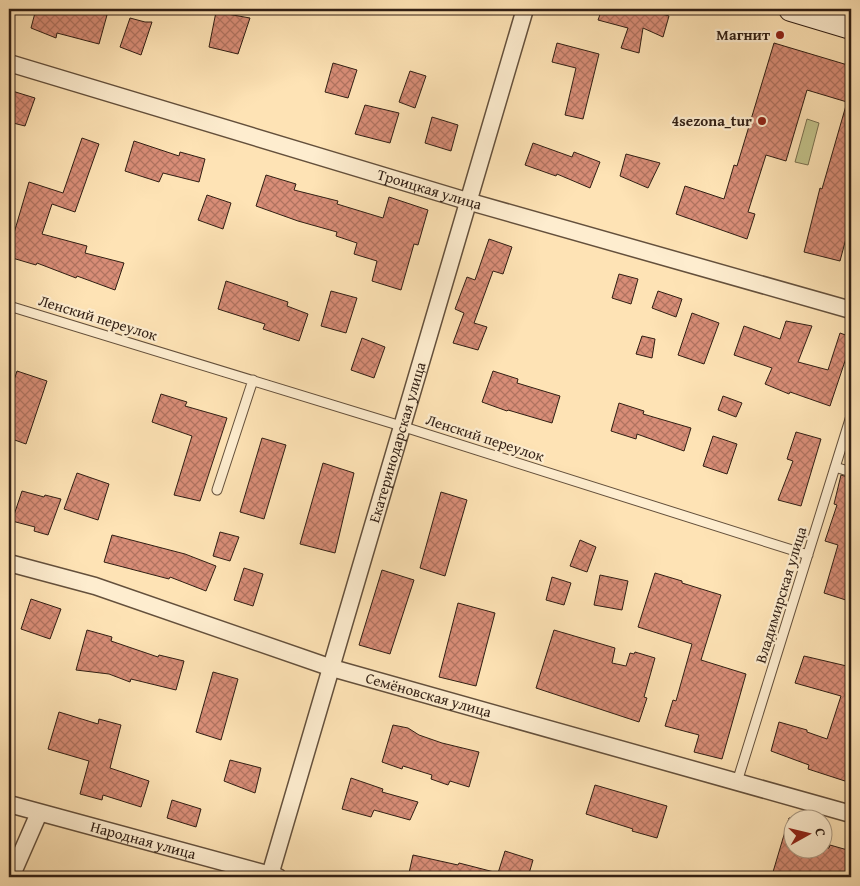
<svg xmlns="http://www.w3.org/2000/svg" width="860" height="886" viewBox="0 0 860 886" font-family="'Gentium Book Plus',serif">
<defs>
<pattern id="building-cross-hatch" width="8" height="8" patternUnits="userSpaceOnUse" patternTransform="scale(1.25)"><rect width="8" height="8" fill="#d88d77"/><path d="M0 0l8 8M0 8l8-8" fill="none" stroke="#b07360"/></pattern>
</defs>
<rect width="100%" height="100%" fill="#fee3b5"/>
<filter id="stains"><feTurbulence type="fractalNoise" baseFrequency=".004" numOctaves="4"/><feColorMatrix values="0 0 0 0 .2 0 0 0 0 .09 0 0 0 0 .02 0 0 0 .5 -.17"/></filter>
<radialGradient id="worn" r=".72"><stop offset=".6" stop-color="#630" stop-opacity="0"/><stop offset="1" stop-color="#630" stop-opacity=".3"/></radialGradient>
<!-- park -->
<path fill="#c3c38b" stroke="#7a7150" d="M807 119 819 123 808 165 795 162Z"/>
<!-- building -->
<path fill="url(#building-cross-hatch)" stroke="#311f14" d="M36 9H87L107 15 99 44 57 33 56 38 31 28Z
M602 9H645L669 16 663 37 643 28 639 53 621 48 628 28 598 20Z
M216 12 250 18 238 54 209 47Z
M130 18 145 22H152L141 55 120 47Z
M557 43 599 54 583 119 565 115 576 68 552 62Z
M774 43 851 66V220L840 261 804 252 820 188 822 189 847 102 807 90 786 161 766 155 748 212 755 214 747 239 676 214 685 186 724 199 734 165 737 166Z
M333 63 357 70 348 98 325 92Z
M410 71 426 76 415 108 399 102Z
M9 90 35 98 25 126 9 122Z
M365 105 399 113 390 143 355 134Z
M432 117 458 125 451 151 425 143Z
M82 138 99 144 75 212 52 204 42 234 87 246 85 253 124 263 115 290 77 276 76 278 37 263 36 265 9 257V250L29 182 63 193Z
M134 141 179 156 180 152 205 159 199 182 163 173 159 182 125 171Z
M533 143 572 157 574 152 600 162 590 188 557 174 556 176 525 165Z
M626 154 660 163 648 188 620 176Z
M266 175 296 184 294 190 338 201 337 204 383 218 389 197 428 210 418 245 414 244 401 290 372 281 377 261 354 254 357 243 336 236 337 232 298 221 256 206Z
M207 195 231 203 223 229 198 220Z
M489 239 512 247 503 274 493 271 474 323 487 327 478 350 453 343 464 313 455 309 467 277 475 280Z
M619 274 638 279 631 304 612 298Z
M226 281 288 302 287 306 308 314 299 341 263 329 265 324 218 309Z
M331 291 357 298 346 333 321 326Z
M658 291 682 299 676 317 652 308Z
M692 313 719 323 704 364 678 355Z
M786 321 812 326 798 362 828 370 840 333 851 337V360L846 358 830 406 790 392 789 394 765 384 772 368 734 355 744 326 780 339Z
M642 336 655 339 652 358 636 354Z
M362 338 385 347 374 378 351 370Z
M17 371 47 381 26 444 9 438V395Z
M493 371 518 379 517 383 560 396 552 423 508 410 507 411 482 402Z
M161 394 187 402 185 406 227 418 200 501 174 495 192 436 152 422Z
M723 396 742 403 736 417 718 410Z
M619 403 644 411 643 414 691 428 684 451 637 434 636 439 611 431Z
M796 432 821 439 801 506 778 500 793 461 787 459Z
M713 436 737 444 727 474 703 466Z
M262 438 286 445 264 519 240 512Z
M323 463 354 473 335 553 300 544Z
M77 473 109 484 98 520 64 509Z
M841 475 851 478V593L849 601 824 593 838 545 825 541 837 505 834 504Z
M22 491 44 497 45 495 61 499 48 535 34 531 35 527 12 521Z
M441 492 467 500 445 576 420 568Z
M220 532 239 537 230 561 213 556Z
M112 535 185 554 216 566 206 591 170 577 169 579 104 562Z
M580 540 596 547 587 572 570 566Z
M244 568 263 574 253 606 234 600Z
M382 570 414 580 390 654 359 645Z
M655 573 682 581V583L721 595 701 660 746 674 722 759 694 752 699 735 665 726 673 700 676 701 692 644 638 627Z
M600 575 628 581 622 610 594 605Z
M552 577 571 583 564 605 546 600Z
M31 599 61 609 50 639 21 629Z
M458 603 495 613 476 686 439 677Z
M87 630 112 637 111 641 158 657 159 655 184 661 176 690 131 679 130 682 109 674 76 670Z
M554 630 615 648 612 663 626 666 630 653 634 654 635 652 655 658 644 697 647 698 639 722 536 688Z
M804 656 851 667V768L848 782 808 769 809 765 771 751 779 722 807 730V732L827 739 841 696 795 683Z
M213 672 238 679 221 740 196 732Z
M59 712 98 724 99 719 121 725 110 768 149 781 141 807 103 795 102 800 80 794 89 761 48 749Z
M393 725 408 728 419 735 442 743 479 752 469 787 450 781 448 785 431 779 432 775 403 766 402 769 382 762Z
M230 760 261 768 255 793 224 781Z
M351 778 383 789 382 792 418 802 410 820 374 810 371 817 342 809Z
M595 785 667 806 657 838 632 831 633 829 586 814Z
M172 800 201 809 196 827 167 818Z
M789 818H792V848H829L830 845 851 851 845 877H789L773 872Z
M505 851 533 860 528 877H506L498 874V877H408L413 855 458 865 459 863 498 873Z"/>
<g fill="none" stroke-linecap="round" stroke-linejoin="round">
<!-- lane casing -->
<g stroke="#64503c" stroke-width="11">
<path id="lane" d="M9 306 401 426 808 555
M835 467 851 472
M217 490 253 380
M737 782 851 416"/>
</g>
<!-- street casing -->
<g stroke="#64503c" stroke-width="19">
<g id="street">
<path id="s1" d="M9 63 467 201 851 310"/>
<path id="s2" d="M9 563 95 586 332 668 851 814"/>
<path id="s3" d="M9 804 278 877"/>
<path id="s4" d="M270 875 525 9"/>
<path d="M11 877 39 813"/>
</g>
</g>
<!-- secondary casing -->
<g stroke="#311f14" stroke-width="26">
<path id="secondary" d="M791 9 851 27"/>
</g>
<!-- lane -->
<use href="#lane" stroke="#feedcf" stroke-width="9"/>
<!-- street -->
<use href="#street" stroke="#feedcf" stroke-width="16"/>
<!-- secondary -->
<use href="#secondary" stroke="#feedcf" stroke-width="24"/>
</g>
<!-- markers -->
<g fill="#8f2418" stroke="#feedcf" stroke-width="2">
<circle cx="780" cy="35" r="5"/>
<circle cx="762" cy="121" r="5"/>
</g>
<g text-anchor="middle" stroke-width="4.5" stroke-linejoin="round" paint-order="stroke">
<!-- poi labels -->
<g font-size="15" font-weight="bold" fill="#311f14" stroke="#feedcf" text-anchor="end">
<text x="770" y="40">Магнит</text>
<text x="752" y="126">4sezona_tur</text>
</g>
<!-- street labels -->
<g font-size="15" fill="#311f14" stroke="#feedcf">
<text dy="5" stroke="none"><textPath href="#s1" startOffset="439">Троицкая улица</textPath></text>
<text transform="translate(98 318) rotate(17)" y="5">Ленский переулок</text>
<text transform="translate(485 438) rotate(18)" y="5">Ленский переулок</text>
<text dy="5" stroke="none"><textPath href="#s4" startOffset="451">Екатеринодарская улица</textPath></text>
<text transform="translate(781 595) rotate(-73)" y="5">Владимирская улица</text>
<text dy="5" stroke="none"><textPath href="#s2" startOffset="440">Семёновская улица</textPath></text>
<text dy="5" stroke="none"><textPath href="#s3" startOffset="139">Народная улица</textPath></text>
</g>
</g>
<!-- margin -->
<rect width="860" height="886" fill="none" stroke="#fee3b5" stroke-width="30"/>
<rect x="10" y="10" width="840" height="866" fill="none" stroke="#311f14" stroke-width="2.5"/>
<rect x="15" y="15" width="830" height="856" fill="none" stroke="#311f14"/>
<!-- north arrow -->
<g transform="translate(808 834) rotate(82)"><circle r="24" fill="#feedcf" stroke="#ac9b84"/>
<path d="M0-4L9 19L0 12L-9 19Z" fill="#8f2418"/>
<text y="-8" font-size="14" font-weight="bold" text-anchor="middle" fill="#311f14">С</text>
</g>
<rect width="100%" height="100%" filter="url(#stains)"/>
<rect width="100%" height="100%" fill="url(#worn)"/>
</svg>
